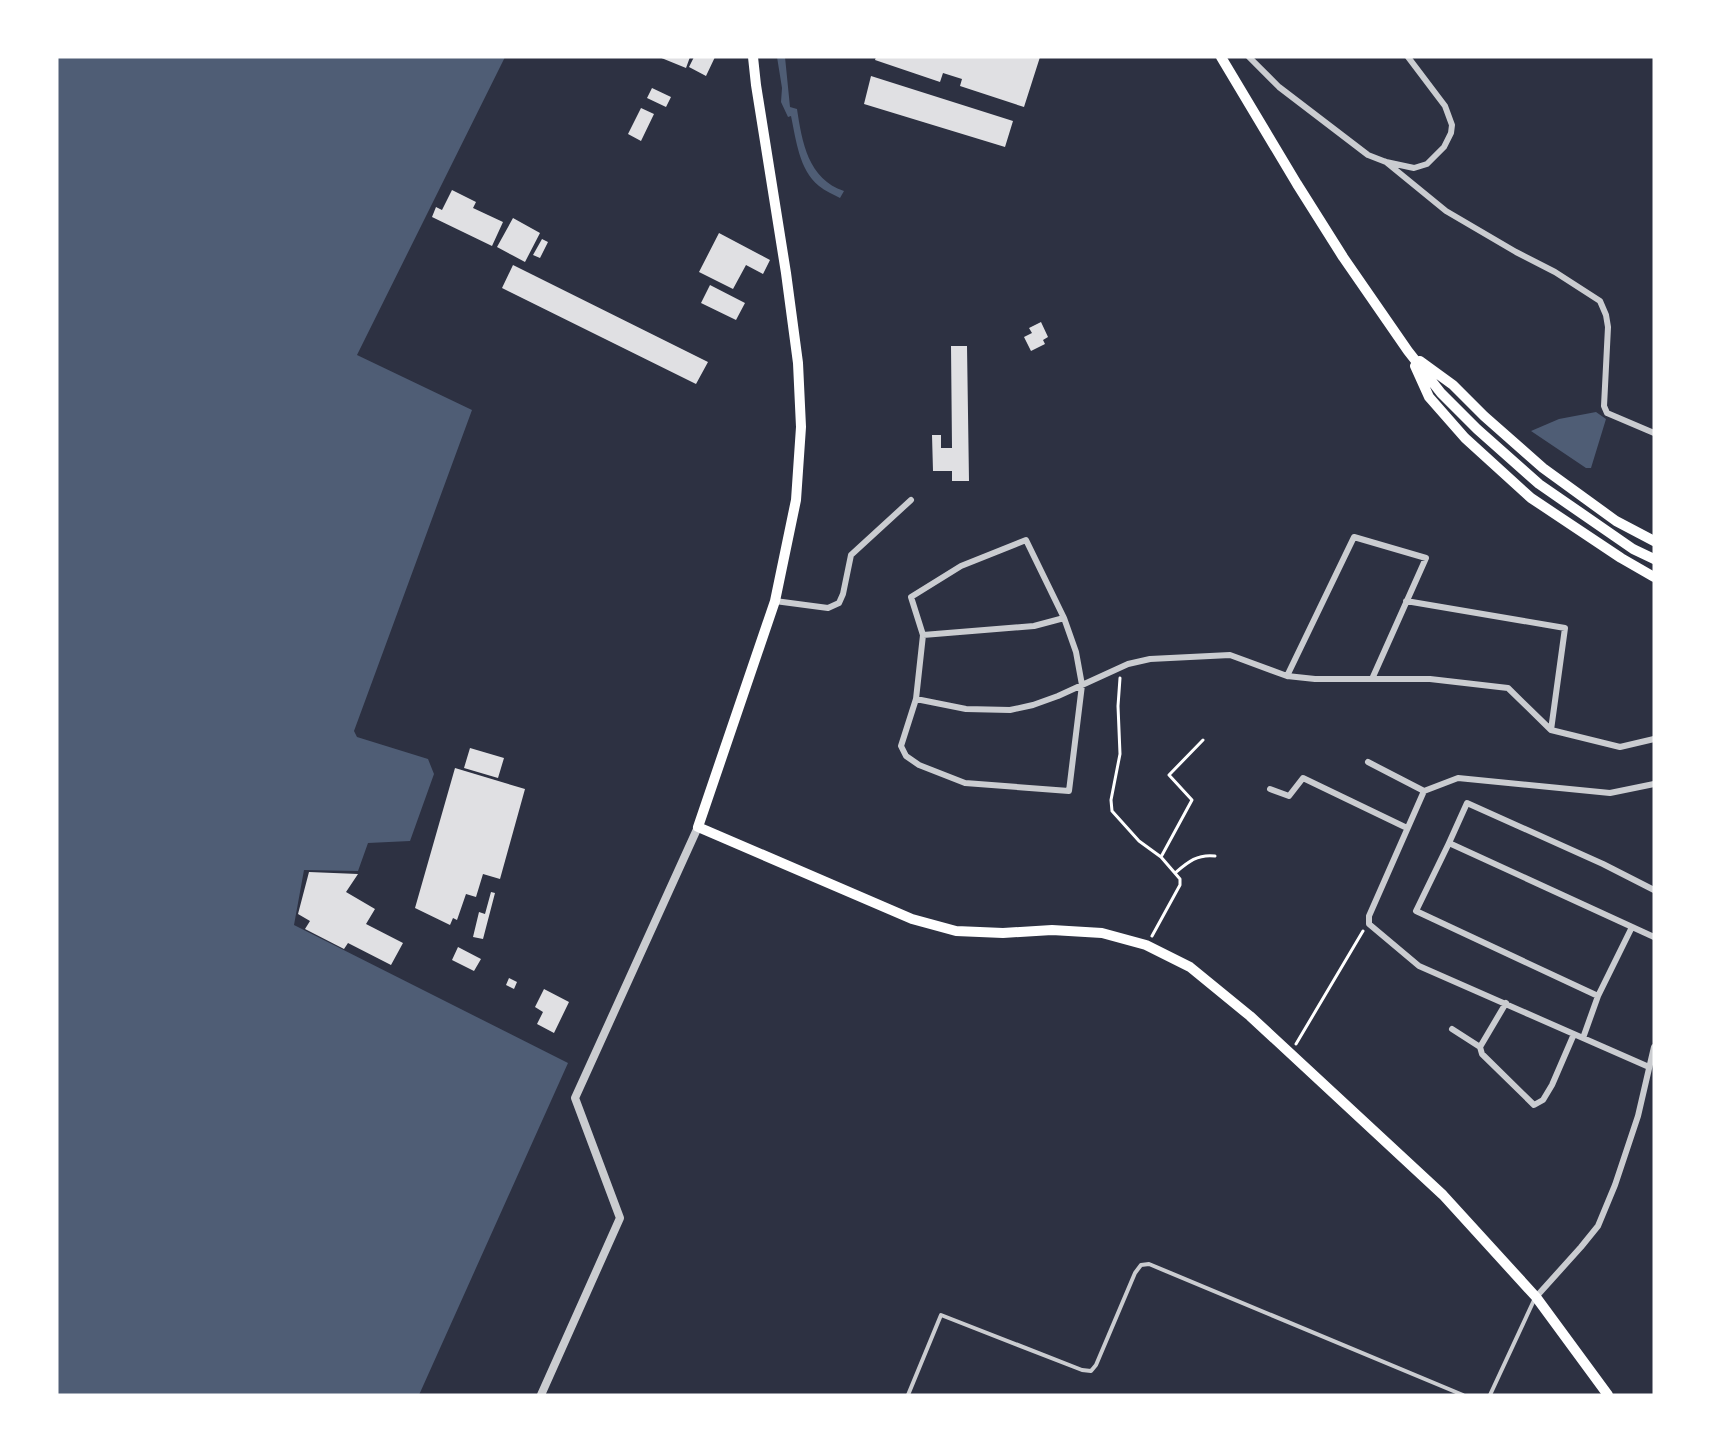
<svg xmlns="http://www.w3.org/2000/svg" width="1711" height="1452" viewBox="0 0 1711 1452" font-family="'PT Sans',sans-serif">
<rect width="100%" height="100%" fill="#2d3142"/>
<!-- water -->
<path fill="#4f5d75" d="M57 57H505L357 355 472 410 354 731 357 737 428 759 434 774 410 841 368 843 358 871 304 870 294 925 568 1063 419 1395H57Z
M777 57H785L790 107 797 109C802 142 808 179 844 191L840 198C833 194 825 191 819 186 799 170 796 139 791 116L788 117 781 102 782 88Z
M1596 412 1606 419 1591 468H1586L1531 431 1559 419Z"/>
<!-- building -->
<path fill="#e0e0e3" d="M659 57H690L686 68Z
M694 57H715L706 76 689 67Z
M876 57H1040L1024 107 960 86 962 79 943 73 940 82 875 60Z
M871 76 1013 121 1005 147 864 104Z
M652 88 671 97 666 107 647 98Z
M641 108 654 114 641 141 628 134Z
M452 190 476 202 473 208 503 222 492 246 432 217 436 207 442 210Z
M513 218 540 233 525 262 497 247Z
M719 233 770 260 763 274 746 265 733 289 699 272Z
M542 239 548 242 540 258 533 255Z
M513 265 708 362 696 384 502 288Z
M710 285 745 303 736 320 701 303Z
M1041 322 1048 337 1043 340 1045 344 1031 351 1024 337 1032 333 1029 328Z
M951 346H967L969 481H952V471H933L932 435H941V448H952Z
M470 748 504 758 498 778 464 768Z
M455 768 525 789 500 879 483 874 476 897 466 894 457 920 453 918 450 925 415 908Z
M309 872 358 874 346 892 375 909 366 924 403 943 391 965 348 943 344 949 305 929 310 921 298 914Z
M491 892 495 893 483 939 473 937 479 912 485 914Z
M458 947 481 959 474 971 452 960Z
M509 978 517 982 514 989 506 985Z
M544 989 569 1002 554 1033 537 1024 543 1012 535 1007Z"/>
<g fill="none" stroke-linecap="round" stroke-linejoin="round">
<!-- path -->
<path stroke="#fff" stroke-width="3" d="M1120 678 1118 706 1120 754 1111 800 1112 811 1139 841 1161 857
M1175 873C1188 862 1197 854 1215 856
M1152 936 1180 885V879L1161 857 1192 800 1169 775 1203 740
M1296 1044 1363 931"/>
<!-- service -->
<path stroke="#caccd0" stroke-width="4" d="M908 1395 941 1315 1082 1370 1091 1371 1096 1365 1135 1273 1141 1265 1149 1264 1463 1395
M1490 1395 1535 1298"/>
<!-- minor -->
<path stroke="#caccd0" stroke-width="6" d="M1249 57 1279 87 1368 155 1386 162 1414 168 1427 164 1444 147 1451 133 1452 125 1445 106 1408 57
M1386 162 1446 211 1516 252 1555 272 1600 301 1606 315 1608 327 1604 406 1607 413 1654 433
M1026 540 1064 618 1076 652 1082 685 1069 791 965 783 919 765 906 756 901 746 916 699 923 635 911 597 961 566Z
M775 601 828 608 839 603 843 594 851 555 911 500
M1406 601 1565 628 1551 730
M923 635 1034 626 1064 618
M1287 676 1354 537 1426 558 1372 679
M916 699 966 709 1010 710 1033 705 1058 696 1128 664 1150 659 1230 655 1287 676 1315 679H1430L1508 688 1551 730 1620 747 1654 739
M1368 762 1424 791
M1270 789 1289 796 1303 778 1407 828
M1449 843 1416 911 1598 996 1583 1038
M1654 890 1603 864 1467 803 1449 843 1654 937
M1598 996 1632 927
M1506 1003 1480 1047 1482 1054 1534 1105 1543 1100 1552 1085 1574 1034
M1452 1029 1480 1047
M1649 1067 1419 966 1369 924V916L1424 791 1458 778 1610 793 1654 784
M1536 1297 1581 1247 1598 1226 1615 1185 1638 1116 1654 1047"/>
<!-- tertiary -->
<path stroke="#caccd0" stroke-width="8" d="M541 1395 620 1218 575 1098 698 827"/>
<!-- secondary -->
<path stroke="#fff" stroke-width="10" d="M753 57 756 85 786 273 798 363 801 427 796 500 775 601 698 827 912 919 956 931 1003 933 1052 930 1102 933 1146 945 1190 967 1250 1016 1443 1195 1536 1297 1608 1395
M1221 57 1297 184 1343 257 1408 351 1441 393 1477 429 1539 484 1633 549 1654 559
M1420 361 1453 385 1484 416 1543 468 1616 521 1654 541
M1415 366 1429 397 1465 438 1531 498 1621 558 1654 577"/>
</g>
<!-- border -->
<rect width="1711" height="1452" fill="none" stroke="#ffffff" stroke-width="117"/>
</svg>
